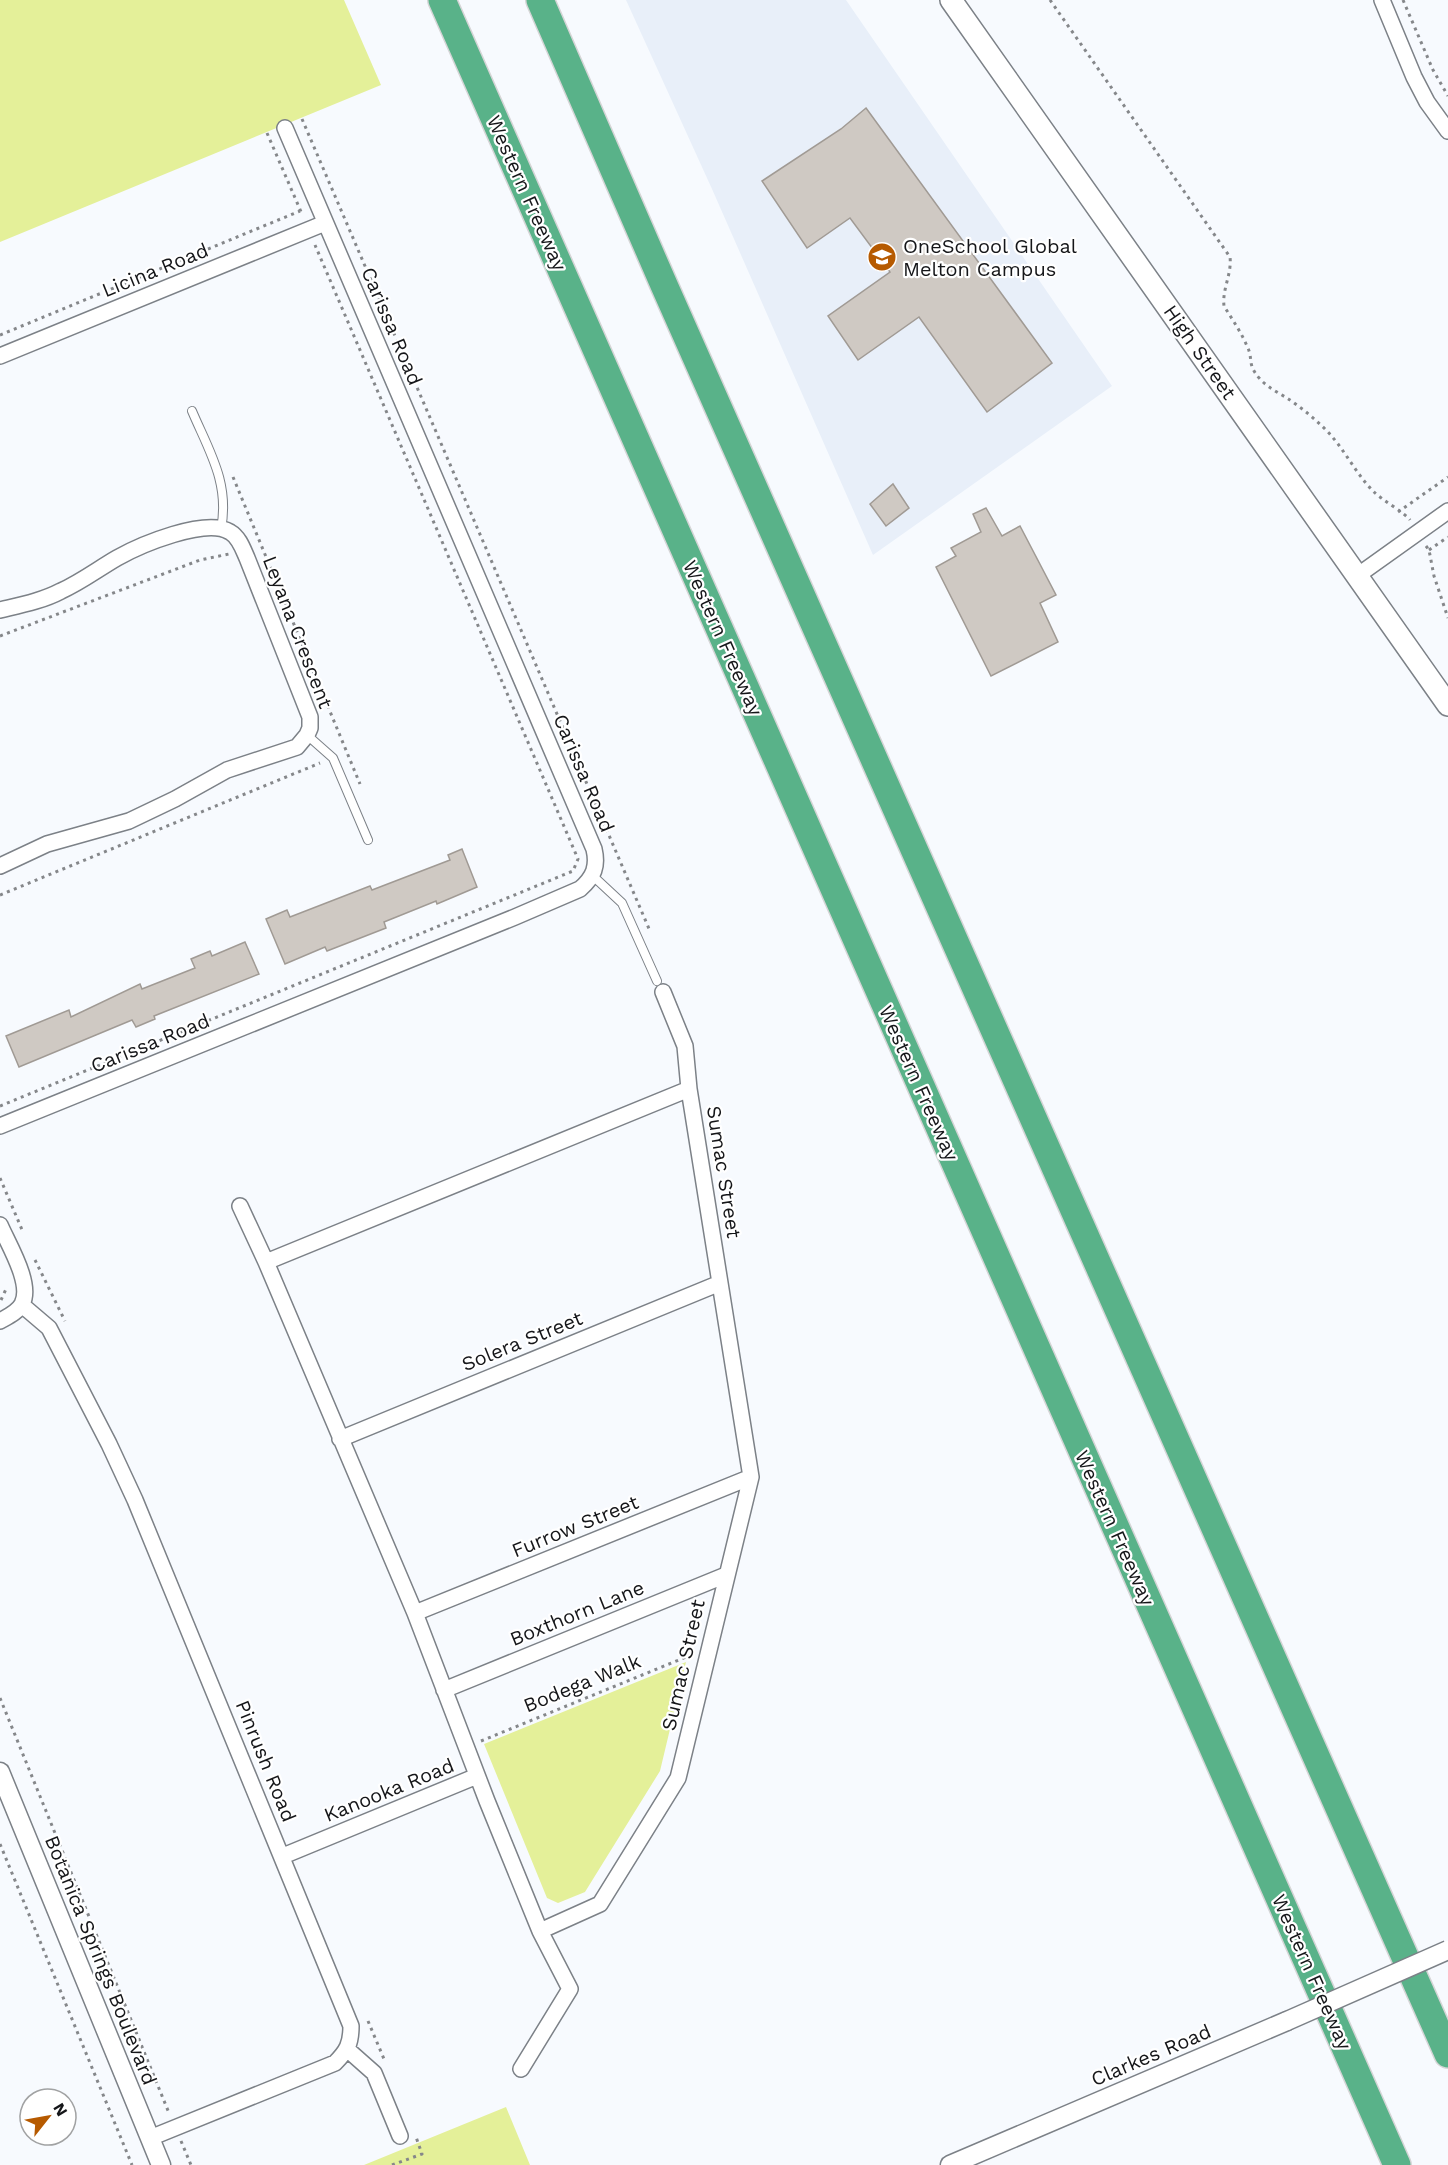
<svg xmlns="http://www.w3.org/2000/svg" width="1448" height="2165" viewBox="0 0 1448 2165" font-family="'Work Sans',sans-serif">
<rect width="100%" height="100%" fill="#f7fafe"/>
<!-- built -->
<path fill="#e8eff9" d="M626 0H846L1112 386 873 555 712 189Z"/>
<!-- green -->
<path fill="#e4f099" d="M0 0H344L381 85 0 242Z
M686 1662 660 1771 585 1892 558 1903 547 1898 484 1744Z
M506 2107 530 2165H364Z"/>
<!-- building -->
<path fill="#cfc9c3" stroke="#a09a94" stroke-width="1.5" d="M866 108 1052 363 987 412 919 317 858 360 828 316 890 272 850 218 807 248 762 181 841 129Z
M893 484 909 508 886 526 870 504Z
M986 508 1002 536 1020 526 1056 595 1040 603 1058 642 991 676 936 567 956 556 951 548 981 532 973 514Z
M462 849 477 887 437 904 436 901 384 922 386 928 327 951 325 947 285 964 266 919 287 910 290 917 370 886 372 890 450 860 448 855Z
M245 942 259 974 154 1016 155 1019 136 1027 132 1020 19 1067 6 1036 69 1010 71 1017 140 984 142 989 195 968 191 959 210 951 212 956Z"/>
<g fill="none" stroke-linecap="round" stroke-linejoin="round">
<!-- service casing -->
<g stroke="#7c8187" stroke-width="10">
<path id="service" d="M192 411C209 451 230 483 221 529
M307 735 333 758 368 840
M593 876 622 903 657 981"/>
</g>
<!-- minor casing -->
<g stroke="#7c8187" stroke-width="18">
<path id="minor" d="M1382 0 1414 77 1427 102 1448 131
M0 356 325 223
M1357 576 1448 511
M0 610C21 605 42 601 61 591 81 582 98 569 117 558 140 545 206 517 230 532 239 537 243 549 247 558L310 717V728L307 735 297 747 227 770 175 799 129 821 47 844 0 866
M663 992 685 1046 689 1089
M689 1089 751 1477 678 1778 600 1904 540 1931 487 1801 415 1613 266 1262Z
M0 1126 515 917 580 889C594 877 598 866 594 849L285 128
M240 1206 266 1262
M0 1225C8 1244 33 1284 22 1304 18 1312 7 1317 0 1321
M22 1305 49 1328 109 1444 135 1500 351 2026C351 2044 347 2051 335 2063L150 2138
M340 1439 720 1283
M415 1613 751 1477
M444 1690 726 1575
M283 1856 477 1776
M348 2050 374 2073 400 2136
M521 2069 570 1989 540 1931"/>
</g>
<!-- tertiary casing -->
<g stroke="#7c8187" stroke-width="21">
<path id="tertiary" d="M0 1772 161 2165
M950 2165 1287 2021"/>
</g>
<!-- secondary casing -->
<g stroke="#7c8187" stroke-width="24">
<path id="secondary" d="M951 0 1448 705"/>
</g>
<!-- motorway casing -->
<g stroke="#d5d5d6" stroke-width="30">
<path id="motorway" d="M442 0 1397 2165
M540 0 664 285 1448 2054"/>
</g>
<!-- path -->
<path stroke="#85878a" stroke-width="3" stroke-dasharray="3 4.5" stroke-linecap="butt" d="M1050 0 1230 257C1232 274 1222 289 1224 306 1232 319 1241 332 1247 346 1254 360 1246 363 1260 379 1268 388 1281 394 1290 400 1303 409 1315 419 1326 430 1344 448 1355 473 1374 492 1382 500 1405 513 1410 520
M1403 0 1433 70 1448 96
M302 119 650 931
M267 133 302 214
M0 335 300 211
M233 477 360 784
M1398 512 1448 477
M1426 546 1429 550 1434 576 1448 618
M1429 550 1448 537
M0 636 200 560 229 554
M0 895 320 763
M0 1106 573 871 578 859 315 245
M0 1178 23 1232
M35 1260 65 1321
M1 1300 7 1287
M0 1698 169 2113
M481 1741 691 1655
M0 1844 132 2165
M368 2021 384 2059
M181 2141 191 2165
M392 2165 422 2154 416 2137"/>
<!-- service -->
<use href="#service" stroke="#fff" stroke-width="8"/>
<!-- minor -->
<use href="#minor" stroke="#fff" stroke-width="15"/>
<!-- tertiary -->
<use href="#tertiary" stroke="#fff" stroke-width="18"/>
<!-- secondary -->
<use href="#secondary" stroke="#fff" stroke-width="21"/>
<!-- motorway -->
<use href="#motorway" stroke="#59b289" stroke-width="27"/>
<!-- tertiary-bridge casing -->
<g stroke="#7c8187" stroke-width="21" stroke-linecap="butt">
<path id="tertiary-bridge" d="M1287 2021 1448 1950"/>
</g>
<!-- tertiary-bridge -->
<use href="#tertiary-bridge" stroke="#fff" stroke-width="18"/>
</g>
<!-- icons -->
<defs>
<g id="school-disc" transform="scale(1.5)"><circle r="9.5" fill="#b65a00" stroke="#fff"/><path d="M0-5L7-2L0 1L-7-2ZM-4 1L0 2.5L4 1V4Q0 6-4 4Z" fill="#fff"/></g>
</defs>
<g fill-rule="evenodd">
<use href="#school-disc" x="882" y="257"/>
</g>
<g text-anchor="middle" stroke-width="4.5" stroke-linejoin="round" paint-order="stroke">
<!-- street labels -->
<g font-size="20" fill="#151619" stroke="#fff">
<text transform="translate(527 193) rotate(66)" y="7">Western Freeway</text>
<text transform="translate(155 270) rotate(-22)" y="7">Licina Road</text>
<text transform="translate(392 326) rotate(67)" y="7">Carissa Road</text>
<text transform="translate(1200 352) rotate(55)" y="7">High Street</text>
<text transform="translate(298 632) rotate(69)" y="7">Leyana Crescent</text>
<text transform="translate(723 638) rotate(66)" y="7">Western Freeway</text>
<text transform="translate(584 773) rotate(67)" y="7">Carissa Road</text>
<text transform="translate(150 1043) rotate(-22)" y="7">Carissa Road</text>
<text transform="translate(919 1083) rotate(66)" y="7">Western Freeway</text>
<text transform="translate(724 1172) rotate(81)" y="7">Sumac Street</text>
<text transform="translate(522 1341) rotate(-22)" y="7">Solera Street</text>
<text transform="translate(575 1526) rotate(-22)" y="7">Furrow Street</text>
<text transform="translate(1115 1528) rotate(66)" y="7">Western Freeway</text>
<text transform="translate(577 1613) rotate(-22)" y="7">Boxthorn Lane</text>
<text transform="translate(683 1665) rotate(-77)" y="7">Sumac Street</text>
<text transform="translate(582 1683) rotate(-22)" y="7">Bodega Walk</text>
<text transform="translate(266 1761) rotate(68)" y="7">Pinrush Road</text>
<text transform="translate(389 1790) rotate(-22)" y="7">Kanooka Road</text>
<text transform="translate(101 1960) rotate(68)" y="7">Botanica Springs Boulevard</text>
<text transform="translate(1312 1972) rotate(66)" y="7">Western Freeway</text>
<text transform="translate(1151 2055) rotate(-23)" y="7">Clarkes Road</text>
</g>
<!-- poi labels -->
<g font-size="20" fill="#151619" stroke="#fff" text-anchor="start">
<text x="903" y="253">OneSchool Global<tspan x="903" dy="23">Melton Campus</tspan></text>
</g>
</g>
<!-- north arrow -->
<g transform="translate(48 2117) rotate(59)"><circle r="28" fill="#ffffff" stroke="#a1a2a3" stroke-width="1.5"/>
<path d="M0-4.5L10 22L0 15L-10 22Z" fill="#b65a00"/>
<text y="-9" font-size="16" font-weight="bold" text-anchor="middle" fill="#151619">N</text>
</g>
</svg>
